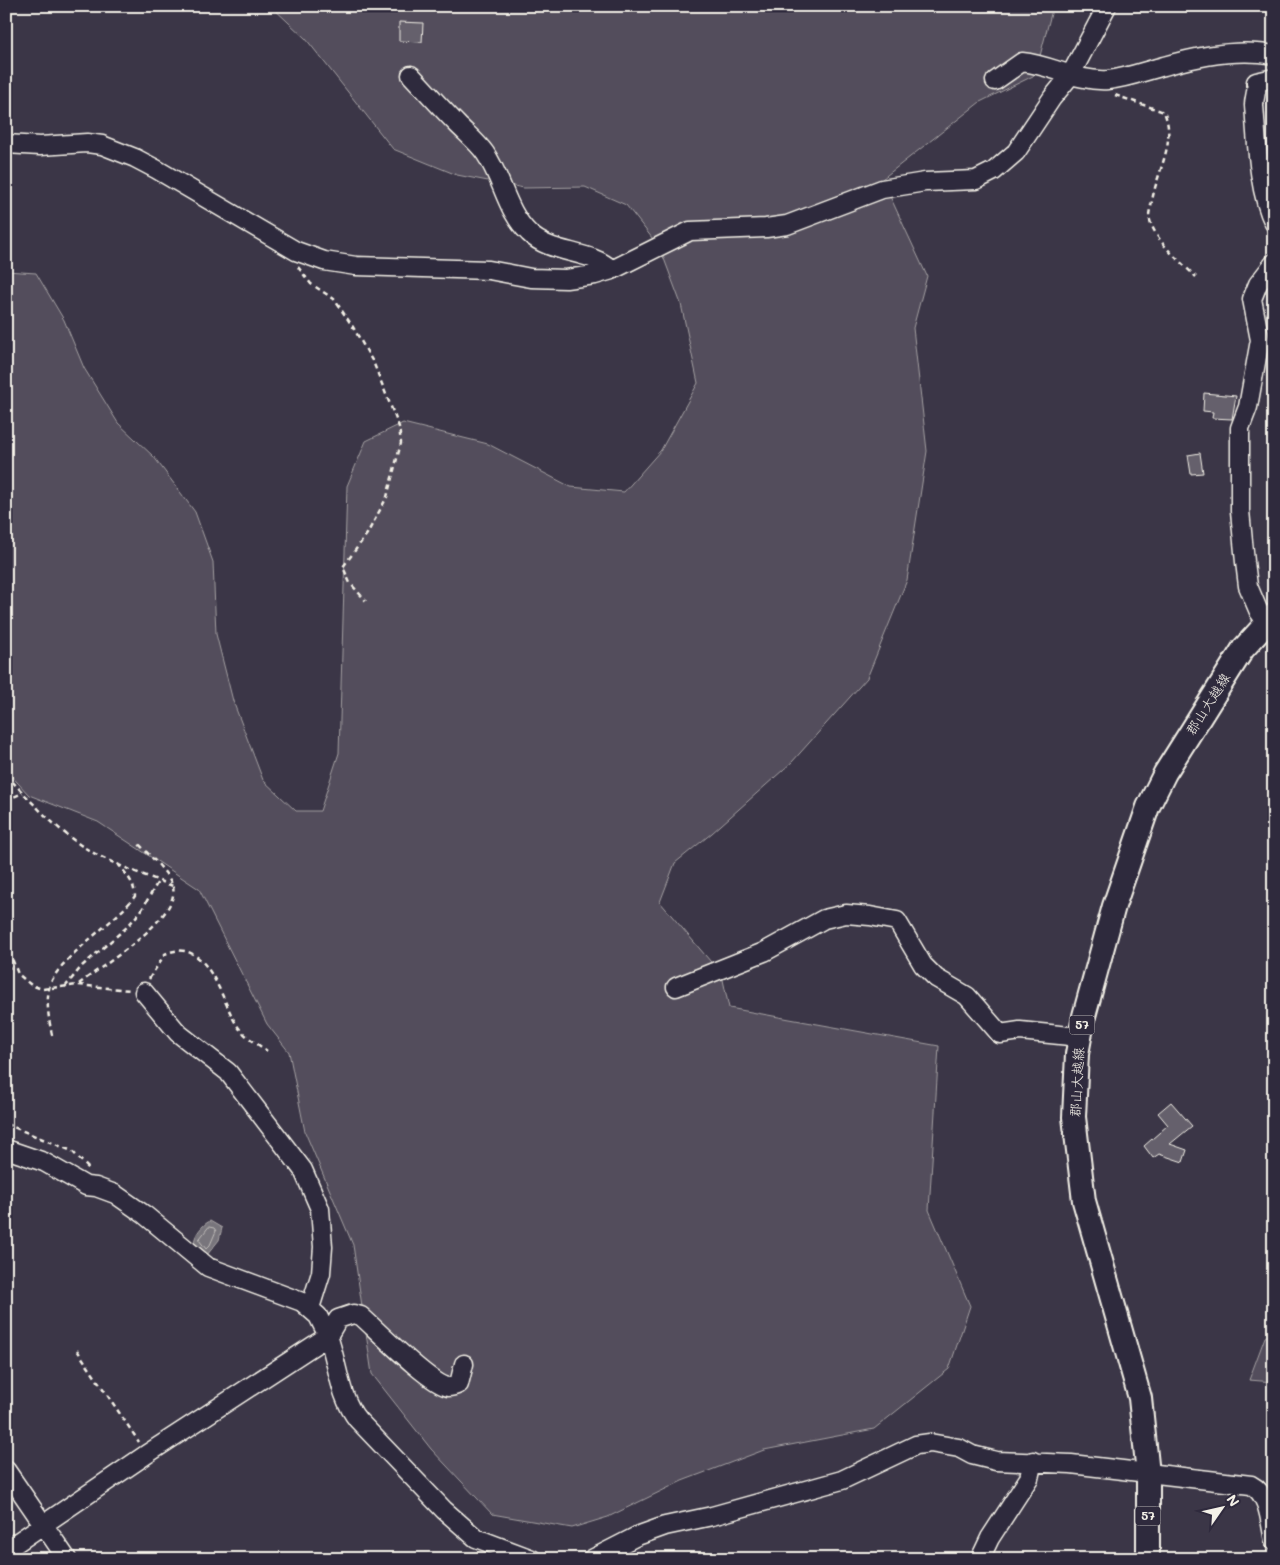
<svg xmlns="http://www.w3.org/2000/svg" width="1280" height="1565" viewBox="0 0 1280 1565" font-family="Mali,'Klee One',sans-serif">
<rect width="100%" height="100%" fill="#3b3647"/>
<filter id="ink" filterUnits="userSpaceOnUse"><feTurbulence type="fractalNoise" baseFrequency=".02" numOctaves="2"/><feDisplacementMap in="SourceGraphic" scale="10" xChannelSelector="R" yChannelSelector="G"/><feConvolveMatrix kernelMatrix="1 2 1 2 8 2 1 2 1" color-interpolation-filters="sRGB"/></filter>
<g filter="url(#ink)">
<!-- green -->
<path fill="#534e5c" stroke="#a4a0a2" d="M271 6H1053L1035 75 980 102 882 179 927 276 913 328 927 451 907 580 867 678 792 762 712 833 675 863 660 902 722 975 729 1008 939 1046 929 1210 970 1306 949 1369 874 1429 764 1450 682 1481 608 1517 572 1528 492 1514 431 1449 372 1374 353 1245 305 1132 289 1052 267 1024 199 889 98 822 29 795 6 770V271L36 273 64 320 84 368 118 423 154 457 195 512 213 562 216 634 233 701 263 780 296 811H320L339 753 347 486 366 441 403 423 488 444 571 487 624 492 661 450 698 383 681 304 660 248 626 205 585 187 524 188 457 175 393 149 306 39Z
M1274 1332V1382L1249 1380 1265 1337Z"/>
<!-- water -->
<path fill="#78747b" stroke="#aaa6a7" d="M210 1221 222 1228 219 1240 207 1255 194 1244C194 1235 202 1225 210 1221Z"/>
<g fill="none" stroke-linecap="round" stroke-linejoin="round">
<!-- shore -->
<path stroke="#c2bfbc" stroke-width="1" d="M209 1227 214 1228 216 1231 210 1245 206 1249 199 1240Z"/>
</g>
<!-- building -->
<path fill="#65616c" stroke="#f4f1e8" d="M399 22 423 23 422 42 399 41Z
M1204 393 1236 396 1232 419 1212 418 1213 412 1203 411Z
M1200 453 1203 473 1191 474 1188 455Z
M1171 1102 1192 1126 1170 1144 1187 1150 1183 1162 1159 1154 1153 1158 1144 1146 1168 1125 1158 1113Z"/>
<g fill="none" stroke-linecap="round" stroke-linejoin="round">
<!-- minor casing -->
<g stroke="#f4f1e8" stroke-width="21">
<path id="minor" d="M411 75C427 92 442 109 458 125 467 134 478 143 485 153 503 179 506 211 529 233 551 255 590 249 612 270
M1274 78 1256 82C1258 90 1254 97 1254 105 1257 142 1258 191 1274 223
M995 81 1022 62C1052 65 1077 82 1108 80 1127 78 1145 71 1164 66 1198 56 1238 48 1274 55
M6 144 40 146 87 143 102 145 135 158 156 169 296 251 324 261 356 266 489 270 531 278 566 279 595 275 612 270 690 231 766 228 787 225 882 189 925 182 976 180 994 171 1016 152 1052 98 1070 76 1107 6
M1267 623 1259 612 1248 586 1245 562 1240 511V428L1248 407 1260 340 1252 299 1258 284 1274 263
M676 987 764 952 824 919 846 914 870 916 897 921 923 965 936 978 967 996 1000 1034 1020 1031 1080 1037
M144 992 178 1033 228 1072 303 1170 320 1209 323 1247 321 1273 310 1308
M6 1149 44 1162 86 1186 96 1187 115 1194 145 1215 208 1267 302 1302 318 1316 328 1336
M328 1336 338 1319 353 1314 361 1316C378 1331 429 1383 448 1387 453 1387 455 1386 459 1384L464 1364
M6 1470 67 1559
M6 1550 147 1454 328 1336C338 1364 339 1397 358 1420L444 1510 476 1538 532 1559
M592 1559 637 1536 665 1526 712 1516 842 1480 916 1445 930 1443 959 1448 972 1455 996 1461 1071 1464 1251 1485C1269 1494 1270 1522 1274 1541
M980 1559 990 1538 1029 1478 1033 1461"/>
</g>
<!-- major casing -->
<g stroke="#f4f1e8" stroke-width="26">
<path id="major" d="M1148 1559V1474L1140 1398 1084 1201 1074 1117 1077 1054 1084 1016 1114 906 1148 807 1165 773 1243 649 1274 615"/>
</g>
<!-- path -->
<path stroke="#f4f1e8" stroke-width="2.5" stroke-dasharray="5 4" stroke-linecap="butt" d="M1115 95 1164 112C1177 142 1157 171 1152 201 1151 206 1149 212 1149 216 1153 240 1180 261 1196 277
M298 267 311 284 334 299 353 327 374 364 399 427 401 443 387 497 367 534 343 567 350 583 366 601
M6 775C29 799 52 825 79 844 107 863 142 874 173 886
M6 800 23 793
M6 943 18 974 31 985 42 989 78 985 130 990
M6 968 15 967
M149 979 165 954C206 935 221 998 235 1022 242 1035 255 1042 267 1051
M79 984C101 966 180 919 173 887 170 874 146 852 137 842
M65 987 82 966 127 927 141 911 159 880
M52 1035C49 1020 46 1004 49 989 53 961 117 922 135 896 134 882 127 875 118 864
M6 1124 72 1151 89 1169
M77 1350 139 1442"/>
<!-- minor -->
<use href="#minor" stroke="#2f2a3d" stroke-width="18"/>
<!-- major -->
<use href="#major" stroke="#2f2a3d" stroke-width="22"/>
</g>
</g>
<g text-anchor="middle" stroke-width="4.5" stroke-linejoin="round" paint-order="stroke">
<!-- shield labels -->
<g fill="#2f2a3d" stroke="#b9b5b5" stroke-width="1">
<rect x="1069.5" y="1015.5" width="25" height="19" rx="4"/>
<rect x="1135.5" y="1506.5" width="25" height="19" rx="4"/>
</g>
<g font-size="12" font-weight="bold" fill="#f4f1e8">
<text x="1082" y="1029">57</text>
<text x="1148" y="1520">57</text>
</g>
<!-- street labels -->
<g font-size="14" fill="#f4f1e8" stroke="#2f2a3d">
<text transform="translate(1208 704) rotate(-58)" y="5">郡山大越線</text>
<text transform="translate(1077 1082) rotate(-87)" y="5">郡山大越線</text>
</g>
</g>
<!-- margin -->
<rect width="1280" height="1565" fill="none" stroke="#2f2a3d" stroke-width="25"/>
<rect x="12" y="12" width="1255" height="1540" fill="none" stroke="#f4f1e8" stroke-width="2" filter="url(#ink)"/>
<!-- north arrow -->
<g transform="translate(1222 1508) rotate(56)" stroke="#2f2a3d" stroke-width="4" paint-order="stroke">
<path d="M0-4L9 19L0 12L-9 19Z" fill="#f4f1e8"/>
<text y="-8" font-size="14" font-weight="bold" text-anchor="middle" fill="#f4f1e8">N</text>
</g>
</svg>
